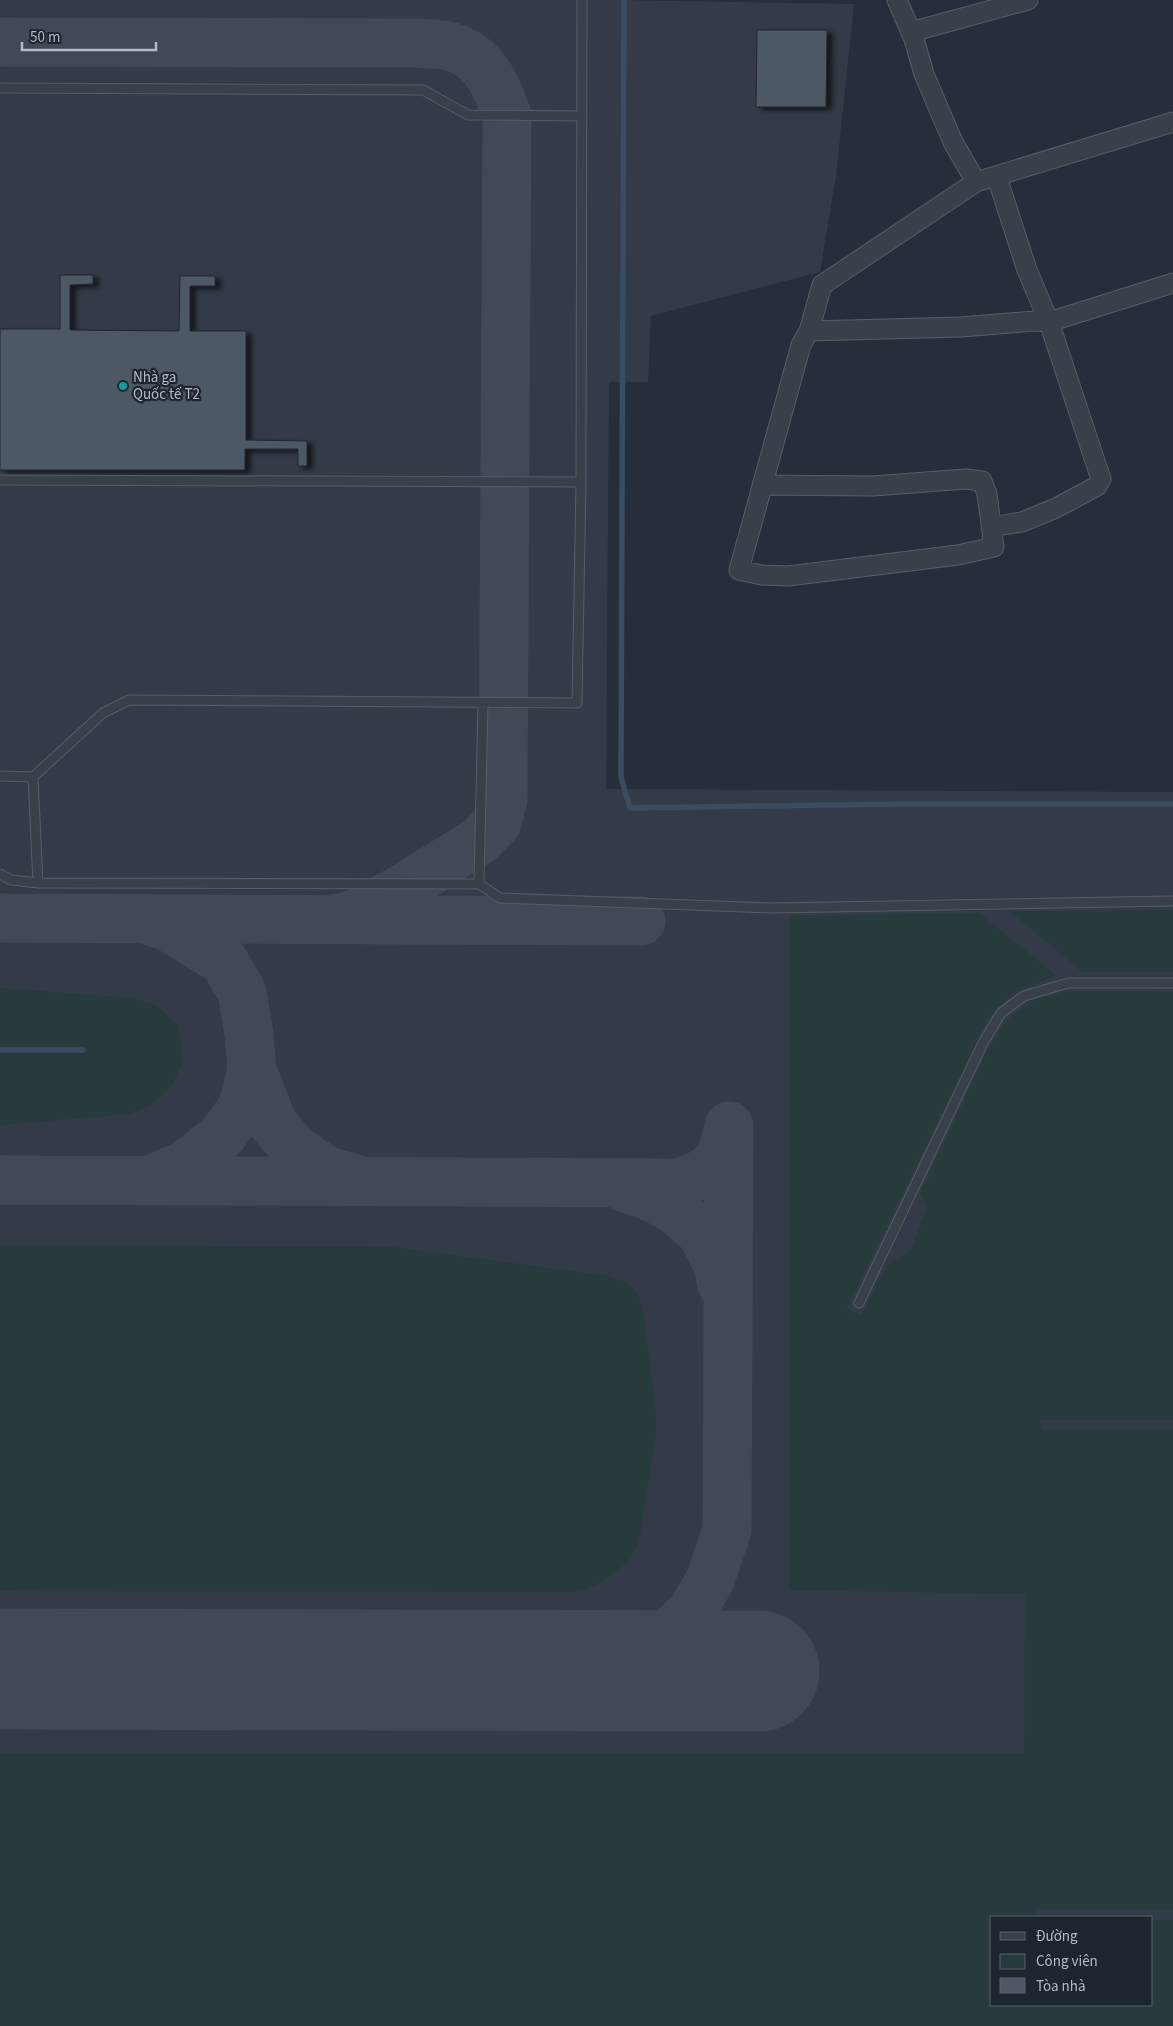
<svg xmlns="http://www.w3.org/2000/svg" width="1173" height="2026" viewBox="0 0 1173 2026" font-family="'Source Sans 3',sans-serif">
<defs>
<filter id="shadow"><feDropShadow dx="5.5" dy="3" stdDeviation="2.5" flood-color="#0009"/></filter>
</defs>
<rect width="100%" height="100%" fill="#252e3a"/>
<!-- airport -->
<path fill="#323b47" fill-rule="evenodd" d="M0 0H615L854 4 836 176 820 272 651 316 648 382H609L606 789 1173 792V2026H0ZM992 1917H1152V2005H992Z"/>
<!-- green -->
<path fill="#273b3c" d="M1173 910V972H1082L1010 911Z
M979 913 1056 975 1012 994 987 1020 847 1308 861 1316 887 1265 911 1250 927 1207 920 1194 989 1047 1008 1019 1033 1000 1066 991 1173 992V1420H1040L1041 1429H1173V1909H1036L1035 1917H992V2005H1152V1920H1173V2026H0V1753H1024L1025 1594 789 1590 790 916Z
M0 988 132 998 157 1006 177 1024 181 1039 182 1063 172 1086 151 1105 129 1114 0 1125Z
M0 1245 394 1247 608 1276 629 1284 638 1295 643 1312 656 1413V1435L639 1541 630 1559 614 1574 594 1586 575 1592 0 1591Z"/>
<g fill="none" stroke-linecap="round" stroke-linejoin="round">
<!-- stream -->
<path stroke="#3b4c62" stroke-width="5.5" d="M624 0 621 777 630 808 905 804H1173
M0 1050H83"/>
<!-- taxiway -->
<path stroke="#404956" stroke-width="49" d="M0 42 418 43C428 44 439 44 449 46 485 56 495 83 507 115L503 799 497 823 480 840 410 884 369 907 353 915 333 919
M0 918 641 921
M152 922 165 925 224 961 242 992 249 1034 252 1070 273 1124 296 1150 327 1171 353 1178
M0 1180 679 1183C715 1171 721 1162 729 1126
M150 1180 185 1165 222 1136 243 1106 252 1070
M623 1187 654 1198 675 1210 702 1233 718 1265 722 1285
M587 1671 629 1658 659 1641 691 1613 710 1580 727 1530 729 1129"/>
<!-- runway -->
<path stroke="#404956" stroke-width="121" d="M0 1669 759 1671"/>
</g>
<!-- building -->
<path fill="#4e5865" stroke="#1f2731" filter="url(#shadow)" d="M757 30H827L826 107H756Z
M60 275H93V284L70 285V330L179 331 180 276H215V286H190V331H246V440L307 441V466H298V449H245V470H0V329H60Z"/>
<g fill="none" stroke-linecap="round" stroke-linejoin="round">
<!-- service casing -->
<g stroke="#565e68" stroke-width="11">
<path id="service" d="M0 88 423 90 468 115 582 116
M0 480 581 482
M0 776 33 777 103 713 129 700 577 703 581 482 582 0
M33 777 38 883 479 884 500 898 772 908 1173 901
M0 874 11 880 38 883
M479 884 483 703
M859 1303 983 1043 1001 1013 1024 996 1068 983H1173"/>
</g>
<!-- minor casing -->
<g stroke="#565e68" stroke-width="21">
<path id="minor" d="M897 0 914 39 924 74 953 142 976 182
M911 32 1028 0
M809 331 961 327 1035 321 1049 322 1173 283
M762 485 873 486 966 479 982 481 987 494 994 547 958 555 788 576 762 575 739 570 801 345 809 331 822 285 976 182 1173 122
M991 527 1022 522 1056 508 1097 486 1101 479 1049 322 1027 270 997 177"/>
</g>
<!-- service -->
<use href="#service" stroke="#38404a" stroke-width="9"/>
<!-- minor -->
<use href="#minor" stroke="#38404a" stroke-width="19"/>
</g>
<!-- markers -->
<circle fill="#0f9aa8" stroke="#1d252f" stroke-width="2" cx="123" cy="386" r="5"/>
<g text-anchor="middle" stroke-width="4.5" stroke-linejoin="round" paint-order="stroke">
<!-- poi labels -->
<g font-size="15" fill="#b4bbc6" stroke="#1d252f" text-anchor="start">
<text x="133" y="382">Nhà ga<tspan x="133" dy="17">Quốc tế T2</tspan></text>
</g>
</g>
<!-- legend -->
<rect x="990" y="1916" width="162" height="90" fill="#1d252f" stroke="#59616b"/>
<rect x="1000" y="1932" width="25" height="8" fill="#38404a" stroke="#59616b"/>
<text x="1036" y="1941" font-size="15" fill="#b4bbc6">Đường</text>
<rect x="1000" y="1954" width="25" height="15" fill="#273b3c" stroke="#59616b"/>
<text x="1036" y="1966" font-size="15" fill="#b4bbc6">Công viên</text>
<rect x="1000" y="1978" width="25" height="15" fill="#4e5865" stroke="#59616b"/>
<text x="1036" y="1991" font-size="15" fill="#b4bbc6">Tòa nhà</text>
<!-- scale -->
<path d="M22 42v8h134v-8" fill="none" stroke="#b4bbc6" stroke-width="2.5"/>
<text x="30" y="42" font-size="15" fill="#b4bbc6" stroke="#1d252f" stroke-width="4" paint-order="stroke">50 m</text>
</svg>
